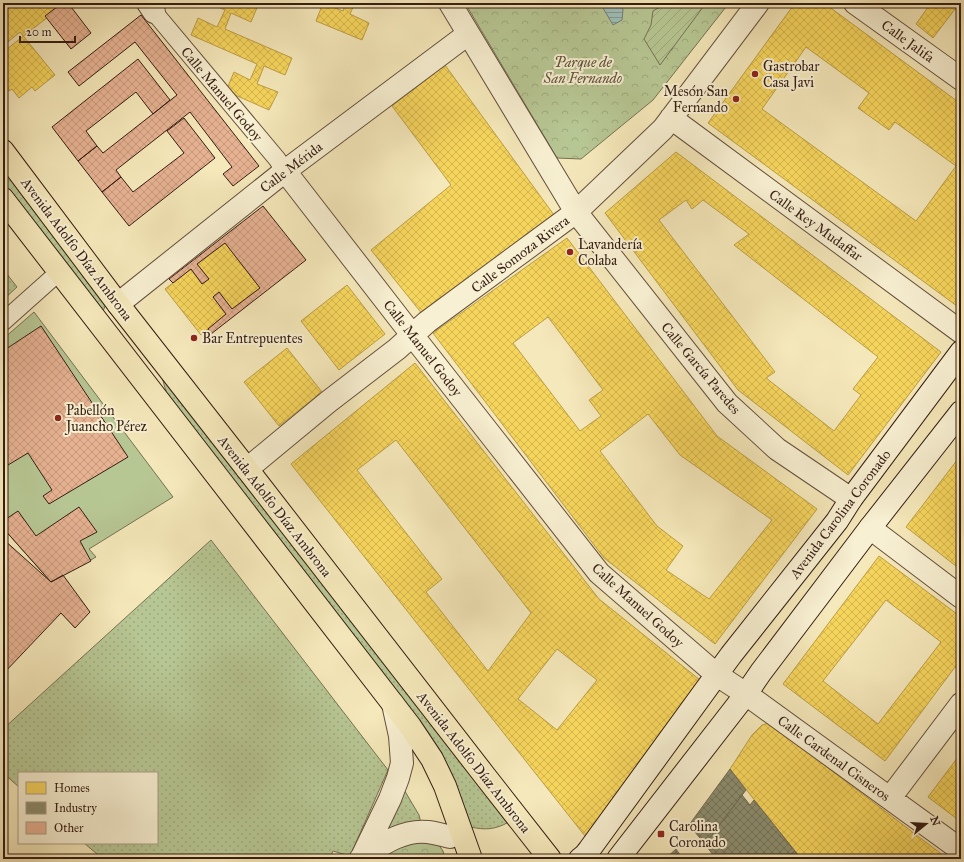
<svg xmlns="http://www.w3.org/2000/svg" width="964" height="862" viewBox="0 0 964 862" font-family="'IM FELL Great Primer',serif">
<defs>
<pattern id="grass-dots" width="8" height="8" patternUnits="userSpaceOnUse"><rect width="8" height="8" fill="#b7c794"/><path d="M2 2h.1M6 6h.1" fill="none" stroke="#9eaa7f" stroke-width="1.8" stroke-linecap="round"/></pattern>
<pattern id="park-crowns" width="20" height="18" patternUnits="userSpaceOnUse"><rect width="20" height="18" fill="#b7c794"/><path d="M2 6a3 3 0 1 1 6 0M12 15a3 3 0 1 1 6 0" fill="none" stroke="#9eaa7f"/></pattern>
<pattern id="garden-furrows" width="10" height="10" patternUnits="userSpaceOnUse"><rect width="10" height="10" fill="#b7c794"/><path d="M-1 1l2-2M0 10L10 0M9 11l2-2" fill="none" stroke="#9eaa7f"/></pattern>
<pattern id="water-rules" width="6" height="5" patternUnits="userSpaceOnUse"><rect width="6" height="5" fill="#9fbfb8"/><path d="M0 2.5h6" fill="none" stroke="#829b94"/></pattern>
<pattern id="homes-cross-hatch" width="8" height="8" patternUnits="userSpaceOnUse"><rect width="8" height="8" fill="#f6d55c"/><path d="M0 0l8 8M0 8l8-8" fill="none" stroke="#d4b64f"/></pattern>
<pattern id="industry-cross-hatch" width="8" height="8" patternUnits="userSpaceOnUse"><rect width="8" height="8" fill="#8c8c6e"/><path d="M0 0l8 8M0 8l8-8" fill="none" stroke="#737259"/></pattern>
<pattern id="building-cross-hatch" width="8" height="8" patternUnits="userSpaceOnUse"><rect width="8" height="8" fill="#e6b292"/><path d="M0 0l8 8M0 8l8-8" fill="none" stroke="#c6997d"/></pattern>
</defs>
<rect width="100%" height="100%" fill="#f5e8ba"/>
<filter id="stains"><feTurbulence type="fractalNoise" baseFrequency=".005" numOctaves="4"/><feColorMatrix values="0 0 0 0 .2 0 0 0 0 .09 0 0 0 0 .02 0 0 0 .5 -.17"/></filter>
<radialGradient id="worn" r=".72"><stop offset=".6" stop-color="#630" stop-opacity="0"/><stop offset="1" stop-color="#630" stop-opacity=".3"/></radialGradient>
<!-- grass -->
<path fill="url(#grass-dots)" stroke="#767254" d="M3 269 17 287 3 300Z
M160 370 509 822C494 830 486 830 470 827L167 395Z
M211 540 388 770 350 856 333 851 329 859H103L84 843H157V773H19V787L3 773V729Z
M403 788 419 815 421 823C407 823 395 826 382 830Z"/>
<!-- park -->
<path fill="url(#park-crowns)" stroke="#767254" d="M465 3H729L653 100 581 159 557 158Z
M405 841H436L443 851 445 859H374Z"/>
<!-- garden -->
<path fill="url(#garden-furrows)" stroke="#767254" d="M667 3H706L660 65 644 39 651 25 653 11Z
M3 164 107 301 102 314 3 183Z"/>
<!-- pitch -->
<path fill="#b7c794" stroke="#767254" d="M34 312 173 497 89 549 96 557 51 582 3 528V339Z"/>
<!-- water -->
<path fill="url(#water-rules)" stroke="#757e76" d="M600 3H621L623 10 622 20 613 25Z"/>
<!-- homes -->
<path fill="url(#homes-cross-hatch)" stroke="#bc9e46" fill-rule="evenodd" d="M3 3H66L3 52Z
M209 3H259L251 22 231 13 225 29 292 58 285 75 264 66 257 84 278 92 269 110 226 91 234 72 250 80 257 64 191 35 198 18 217 27 225 10Z
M323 3 343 11 346 3H355L350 14 369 23 362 40 316 21Z
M795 3H824L961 104V309L708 123ZM806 47 869 93 858 108 889 130 895 122 956 166 916 221 762 109Z
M931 3H961V14L955 9 933 38 916 24Z
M20 32 55 75 35 91 32 87 19 98 12 89 9 91 3 84V46Z
M445 65 554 215 423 315 371 250 451 185 392 106Z
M676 152 941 352 848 475 738 390 605 213ZM686 200 692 209 703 200 749 234 734 245 878 357 853 389 861 395 834 431 766 378 775 372 659 220Z
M567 238 717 436 817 509 715 644 604 558 433 333ZM548 317 603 390 589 400 601 416 580 431 513 343ZM648 414 680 455 772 520 709 599 666 570 683 546 657 526 600 451Z
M225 243 260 288 232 309 219 292 213 297 226 314 201 335 165 289 191 269 202 284 209 279 197 264Z
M347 285 385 334 339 370 301 321Z
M287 348 322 392 279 426 244 382Z
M415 363 599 599 700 680 585 836 291 464ZM396 440 531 613 488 671 426 592 442 579 357 470ZM557 649 597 680 557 730 518 699Z
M961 455V570L906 527Z
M879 556 961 617V659L885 761 783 684ZM886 600 941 642 878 724 823 681Z
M769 723 948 859H801L730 769 752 735 762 725Z
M961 753V822L928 797Z"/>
<!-- industry -->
<path fill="url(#industry-cross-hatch)" stroke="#726b53" d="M730 769 746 790 705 844 689 825Z
M742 795 750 805 754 800 795 851 785 859H716L705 844Z
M676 849 683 859H665Z
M795 851 801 859H785Z"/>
<!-- building -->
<path fill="url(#building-cross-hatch)" stroke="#351d13" d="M62 3H68L91 33 71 49 45 16Z
M141 15 259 166 233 186 223 174 232 167 190 112 116 170 121 177 102 192 78 161 97 146 103 153 177 95 135 42 79 86 68 72Z
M138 59 170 100 153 114 136 92 86 131 97 146 78 161 52 127Z
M184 118 215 158 129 226 102 192 121 177 133 192 184 153 167 131Z
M263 206 306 260 211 334 208 329 226 314 213 297 219 292 232 309 260 288 225 243 197 264 209 279 202 284 191 269 173 283 169 279Z
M41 326 128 457 49 504 43 496 52 490 28 453 3 468V351Z
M79 507 97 532 80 541 91 561 51 582 3 528V521L18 511 36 536Z
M3 539 51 582 63 575 90 612 75 628 61 613 3 674Z"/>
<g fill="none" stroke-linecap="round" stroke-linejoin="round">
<!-- pedestrian casing -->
<g stroke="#65503d" stroke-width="19">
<path id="pedestrian" d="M154 12 277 159 285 171
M3 322 59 272"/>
</g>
<!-- minor casing -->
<g stroke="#65503d" stroke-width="24">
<path id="minor" d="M148 3 154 12
M450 3 576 212 727 403 777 449 851 499
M855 3 961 79
M671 118 961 332
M285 171 402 322 599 573 717 675 746 694 961 850
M118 304 285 171 468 34
M247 469 328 402 397 349 427 322 576 212 663 129 758 3
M870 528 961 597
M890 798 961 704
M361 858C381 845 403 829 428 832 435 833 443 835 450 837
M361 859 390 799 398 778 402 763 400 736 393 704"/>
</g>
<!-- secondary casing -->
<g stroke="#351d13" stroke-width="24">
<path id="secondary" d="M580 859 585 855 589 850 731 655 837 521 851 499 961 352
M618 859 746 694 761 672 870 528 961 412"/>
</g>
<!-- trunk casing -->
<g stroke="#351d13" stroke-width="24">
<path id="trunk" d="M3 151 118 304 247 469 485 776 550 859
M3 199 410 726 432 759 445 786 471 859"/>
</g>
<!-- pedestrian -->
<use href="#pedestrian" stroke="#f8f0d2" stroke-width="17"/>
<!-- minor -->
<use href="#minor" stroke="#f8f0d2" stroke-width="22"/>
<!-- secondary -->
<use href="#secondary" stroke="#f8f0d2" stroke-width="22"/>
<!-- trunk -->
<use href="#trunk" stroke="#f5e8ba" stroke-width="22"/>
</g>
<!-- markers -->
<g fill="#8f2418" stroke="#f8f0d2" stroke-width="1.5">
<circle cx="755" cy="74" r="4"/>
<circle cx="736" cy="99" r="4"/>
<circle cx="570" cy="252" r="4"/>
<circle cx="194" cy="338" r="4"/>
<circle cx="58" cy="418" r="4"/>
<rect x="657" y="830" width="8" height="8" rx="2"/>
</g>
<g text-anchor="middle" stroke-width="4" stroke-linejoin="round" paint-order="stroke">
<!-- street labels -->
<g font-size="14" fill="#351d13" stroke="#f8f0d2">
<text transform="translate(908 41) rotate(36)" y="5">Calle Jalifa</text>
<text transform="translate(222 94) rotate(50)" y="5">Calle Manuel Godoy</text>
<text transform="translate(291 167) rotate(-37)" y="5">Calle Mérida</text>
<text transform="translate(816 225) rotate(36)" y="5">Calle Rey Mudaffar</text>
<text transform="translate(77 249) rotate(53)" y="5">Avenida Adolfo Díaz Ambrona</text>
<text transform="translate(520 254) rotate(-37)" y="5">Calle Somoza Rivera</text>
<text transform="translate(423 348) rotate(52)" y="5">Calle Manuel Godoy</text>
<text transform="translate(701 368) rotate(50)" y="5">Calle García Paredes</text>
<text transform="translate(275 506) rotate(52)" y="5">Avenida Adolfo Díaz Ambrona</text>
<text transform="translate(840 514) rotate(-53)" y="5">Avenida Carolina Coronado</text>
<text transform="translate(638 605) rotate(42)" y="5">Calle Manuel Godoy</text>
<text transform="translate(834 758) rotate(36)" y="5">Calle Cardenal Cisneros</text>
<text transform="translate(474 762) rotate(52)" y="5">Avenida Adolfo Díaz Ambrona</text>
</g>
<!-- park labels -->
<g font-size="14" font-style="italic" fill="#5c503a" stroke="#f8f0d2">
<text x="583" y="67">Parque de<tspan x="583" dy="16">San Fernando</tspan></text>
</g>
<!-- poi labels -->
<g font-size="14" fill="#351d13" stroke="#f8f0d2" text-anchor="start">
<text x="763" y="71">Gastrobar<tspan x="763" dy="16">Casa Javi</tspan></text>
<text x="728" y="96" text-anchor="end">Mesón San<tspan x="728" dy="16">Fernando</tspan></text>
<text x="578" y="249">Lavandería<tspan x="578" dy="16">Colaba</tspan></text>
<text x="202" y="343">Bar Entrepuentes</text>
<text x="66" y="415">Pabellón<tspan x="66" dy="16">Juancho Pérez</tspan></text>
<text x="669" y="831">Carolina<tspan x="669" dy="16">Coronado</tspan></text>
</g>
</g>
<!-- margin -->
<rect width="964" height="862" fill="none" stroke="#f5e8ba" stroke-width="16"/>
<rect x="4" y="4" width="956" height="854" fill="none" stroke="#351d13" stroke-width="2"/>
<rect x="8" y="8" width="948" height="846" fill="none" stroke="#351d13"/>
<!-- legend -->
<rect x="18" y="772" width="140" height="72" fill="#f8f0d2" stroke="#aa9c86"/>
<rect x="26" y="782" width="20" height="12" fill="#f6d55c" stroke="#aa9c86"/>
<text x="54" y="792" font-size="12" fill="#351d13">Homes</text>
<rect x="26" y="802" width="20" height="12" fill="#8c8c6e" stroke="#aa9c86"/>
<text x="54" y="812" font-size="12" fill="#351d13">Industry</text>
<rect x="26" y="822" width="20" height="12" fill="#e6b292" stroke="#aa9c86"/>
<text x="54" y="832" font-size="12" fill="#351d13">Other</text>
<!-- north arrow -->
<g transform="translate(926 824) rotate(72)" stroke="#f8f0d2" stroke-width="3" paint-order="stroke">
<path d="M0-3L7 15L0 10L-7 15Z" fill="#351d13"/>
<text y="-6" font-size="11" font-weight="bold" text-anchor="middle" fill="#351d13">N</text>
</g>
<!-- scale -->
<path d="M20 36v6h55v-6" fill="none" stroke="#351d13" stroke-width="2"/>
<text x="26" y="36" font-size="12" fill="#351d13" stroke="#f8f0d2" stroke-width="3" paint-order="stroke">20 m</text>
<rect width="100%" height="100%" filter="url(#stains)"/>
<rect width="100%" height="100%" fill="url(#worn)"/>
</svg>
